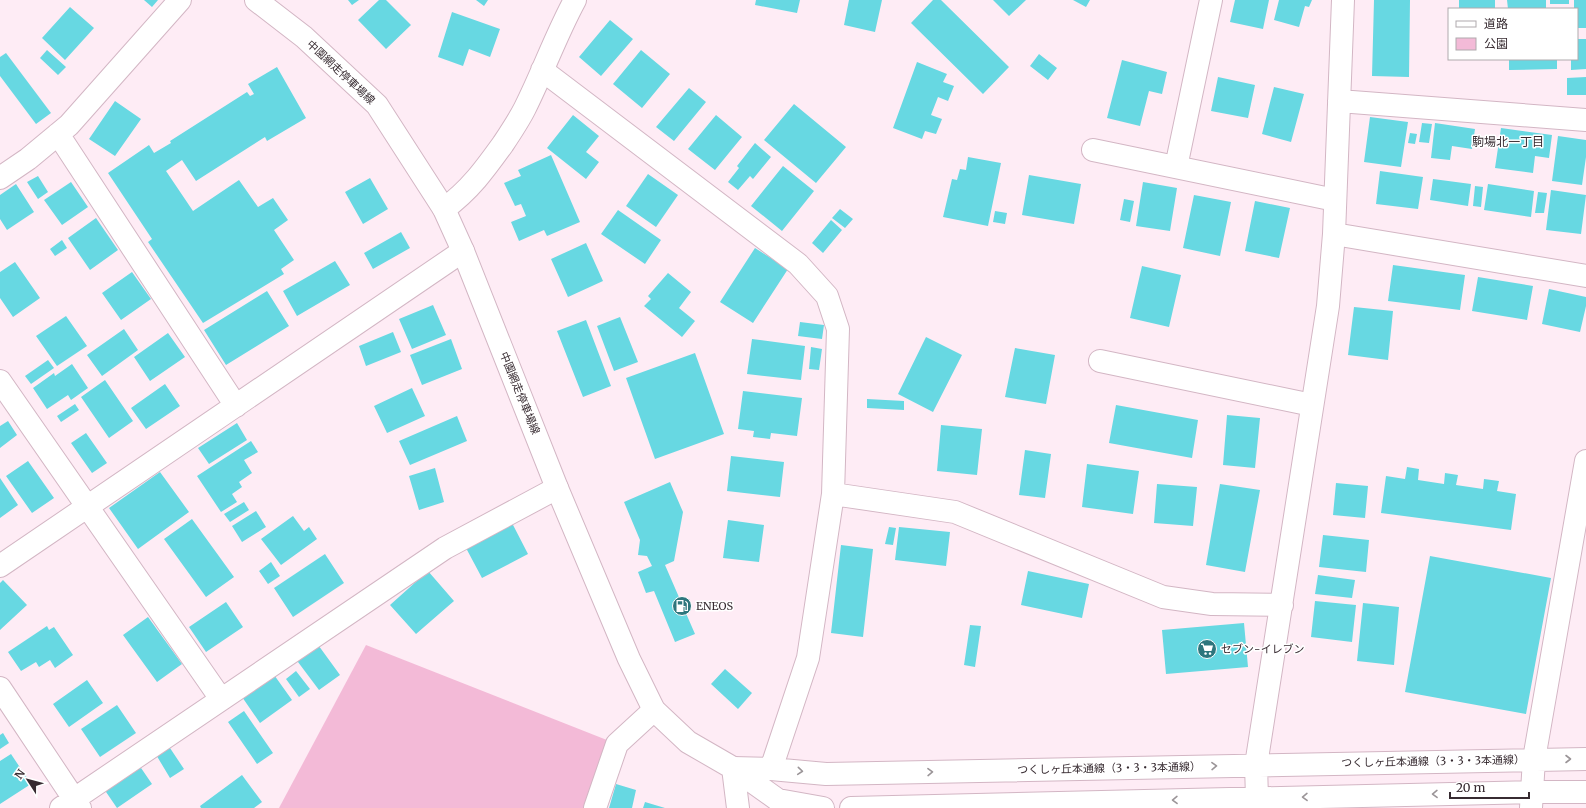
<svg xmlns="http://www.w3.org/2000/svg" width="1586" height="808" viewBox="0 0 1586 808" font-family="Merriweather,'Noto Sans JP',serif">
<rect width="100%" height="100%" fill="#feecf5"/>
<!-- green -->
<path fill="#f3bad7" d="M366 645 617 744 595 808H279Z"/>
<!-- building -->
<path fill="#67d8e2" d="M144 0H158L152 7Z
M348 0H359L352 5Z
M379 0H386L411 25 386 49 358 20Z
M476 0H488L484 6Z
M756 0H800L797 13 755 5Z
M849 0H882L875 32 844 25Z
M933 0H941L1009 67 983 94 911 23Z
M993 0H1026L1009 16Z
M1073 0H1090L1086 7Z
M1235 0H1269L1263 29 1230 22Z
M1279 0H1312L1309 7 1305 6 1299 27 1274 20Z
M1374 0H1410L1409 77 1372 76Z
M1459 0H1495V9H1459Z
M1507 0H1546V9H1508Z
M1550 0H1569V4H1550Z
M1574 0H1586V28H1577V9H1574Z
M70 7 94 28 65 60 42 38Z
M452 12 500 29 490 57 469 49 463 66 438 57Z
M610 20 633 39 601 76 579 57Z
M1577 39H1586V69L1571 70V59H1577Z
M47 50 66 67 58 75 40 58Z
M641 50 670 74 642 108 613 84Z
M6 53 51 113 36 124 0 76V57Z
M1039 54 1057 68 1048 80 1030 66Z
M1509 59H1557V69L1509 70Z
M1122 60 1167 72 1162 94 1149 91 1140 126 1107 118Z
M917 62 947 74 943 82 954 86 948 101 938 97 931 115 942 119 936 134 925 131 922 139 893 128Z
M277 67 306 118 267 141 265 137 196 181 182 160 166 171 193 211 239 180 258 207 273 198 288 220 274 230 294 260 281 269 284 274 203 323 148 242 152 239 108 173 149 145 154 153 171 143 170 141 247 92 250 96 254 94 248 84Z
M1218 77 1255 85 1248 118 1211 111Z
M1586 77V95H1567V78Z
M1274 87 1304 94 1291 142 1262 134Z
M689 88 706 102 674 141 656 127Z
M115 101 141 119 115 156 89 139Z
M794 104 846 147 816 183 764 140Z
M573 115 599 136 586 152 599 162 586 179 547 148Z
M716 115 742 137 715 170 688 149Z
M1370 117 1408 122 1401 167 1364 162Z
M1422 123 1432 124 1429 143 1419 142Z
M1435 123 1475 129 1472 149 1452 146 1450 160 1431 158Z
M1501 128 1552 135 1549 158 1535 156 1533 173 1495 168Z
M1410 133 1417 134 1415 144 1408 143Z
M1558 136 1586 140V157L1582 185 1552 181Z
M755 143 771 157 753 179 750 176 738 190 728 182 739 168 737 166Z
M551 155 580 222 547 236 544 230 519 241 511 222 526 216 521 204 515 206 504 183 521 176 518 170Z
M968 157 1001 163 988 226 943 217 952 179 957 180 960 169 966 170Z
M783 166 814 191 782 231 751 206Z
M1380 171 1423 177 1418 209 1376 204Z
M648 174 678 195 656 227 626 206Z
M1029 175 1081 184 1074 224 1022 215Z
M38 176 48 192 38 199 27 182Z
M370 178 388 209 363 224 345 192Z
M1433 179 1471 184 1468 206 1430 200Z
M71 182 88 207 62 225 44 200Z
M1143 182 1177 188 1170 231 1136 226Z
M16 184 34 212 7 230 0 219V195Z
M1488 184 1534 191 1531 217 1484 210Z
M1475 186 1483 187 1481 207 1473 206Z
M1551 190 1586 195 1581 234 1546 230Z
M1538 192 1547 193 1544 213H1535Z
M1194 195 1231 202 1220 256 1183 248Z
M1124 199 1134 201 1130 222 1120 220Z
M1255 201 1290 208 1279 258 1245 251Z
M840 209 853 219 845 228 832 218Z
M618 210 661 240 645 264 601 234Z
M995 211 1007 213 1005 224 993 222Z
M96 218 118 250 90 270 68 238Z
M831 220 842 230 823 253 812 243Z
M401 232 410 248 373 269 364 253Z
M62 240 67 248 55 256 50 249Z
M586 243 603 281 568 297 551 259Z
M755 248 788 269 753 323 720 302Z
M335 261 350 285 297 316 283 291Z
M15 262 40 298 13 317 0 298V272Z
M1393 265 1465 275 1460 310 1388 301Z
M1142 266 1181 275 1169 327 1130 318Z
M132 272 151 299 121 320 102 293Z
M668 273 691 292 679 308 695 321 682 337 644 306 651 299 648 296Z
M1478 277 1533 286 1527 320 1472 311Z
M1549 289 1586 297V306L1580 332 1542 324Z
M267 291 289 326 226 365 204 330Z
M433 305 446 335 412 349 399 319Z
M1354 307 1393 311 1388 360 1348 355Z
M66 316 87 346 57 366 36 336Z
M620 317 638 362 614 371 597 326Z
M586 320 611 386 583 397 557 331Z
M800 322 824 325 822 339 798 336Z
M124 329 138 350 102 376 87 355Z
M393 332 401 352 366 366 359 346Z
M168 333 185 357 150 381 134 357Z
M926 337 962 355 933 412 898 394Z
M451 339 462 369 422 385 410 355Z
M752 339 805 346 801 380 747 374Z
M811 347 822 349 819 370 809 369Z
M1015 348 1055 355 1046 404 1005 397Z
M695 353 724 434 655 459 626 378Z
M48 360 54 368 31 384 25 376Z
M72 364 88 388 71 400 68 395 47 409 33 388 54 373 55 376Z
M105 380 133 421 109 438 81 397Z
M165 384 180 406 146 429 131 408Z
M412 388 425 416 387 433 374 406Z
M743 391 802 398 797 436 771 433 770 439 753 437 754 431 738 429Z
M867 399 904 401V410L867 408Z
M75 404 79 410 61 422 57 416Z
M1116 405 1198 420 1192 458 1109 443Z
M1227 415 1260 418 1255 468 1223 465Z
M457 416 467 441 410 465 399 441Z
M8 421 17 435 0 448V426Z
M237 423 247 440 209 464 198 448Z
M941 425 982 429 977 475 937 471Z
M86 433 107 463 92 473 71 443Z
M251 441 258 452 244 460 252 473 239 482 242 487 232 494 237 502 221 512 197 476Z
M1025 450 1051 454 1045 498 1019 495Z
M731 456 784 462 780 497 727 491Z
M28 461 54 498 32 513 6 476Z
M1087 464 1139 471 1133 514 1082 507Z
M1407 467 1419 469 1418 480 1444 484 1445 473 1458 475 1456 485 1483 489 1484 479 1499 481 1497 491 1516 494 1511 530 1381 513 1386 476 1405 479Z
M435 468 444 502 419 510 409 476Z
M160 472 189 512 138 549 109 508Z
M0 478 18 505 0 518Z
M670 482 683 512 674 561 665 565 695 634 675 642 654 591 646 593 638 572 652 566 647 556 638 555 640 540 624 502Z
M1336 483 1368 486 1365 518 1333 515Z
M1157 484 1197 487 1193 526 1154 523Z
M1220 484 1260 490 1245 572 1206 565Z
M244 502 249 510 230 522 224 514Z
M256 511 266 527 242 542 232 526Z
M293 516 304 531 309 527 317 539 281 565 261 539Z
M192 519 234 577 206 597 164 539Z
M728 520 764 525 759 562 723 558Z
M512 523 528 554 482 578 466 548Z
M889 527 896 528 893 545 885 544Z
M899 527 950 532 946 566 895 560Z
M1323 535 1369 540 1366 572 1319 567Z
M841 545 873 549 863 637 831 633Z
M325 554 344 583 293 617 274 588Z
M1430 556 1551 578 1526 714 1405 692Z
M271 562 280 576 268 584 259 571Z
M428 571 454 601 416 634 390 605Z
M1028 571 1089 584 1082 618 1021 605Z
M1318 575 1355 580 1352 598 1315 594Z
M3 580 27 605 0 630V583Z
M1315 601 1356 605 1352 642 1311 637Z
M226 602 243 627 206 652 189 627Z
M1363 603 1399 607 1394 665 1357 661Z
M148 617 182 664 157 682 123 635Z
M1244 623 1248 667 1166 674 1162 630Z
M970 625 981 626 975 667 964 665Z
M47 626 49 630 54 627 73 655 55 668 50 660 39 667 36 662 21 671 8 652Z
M316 642 340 675 319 690 295 658Z
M725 669 752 693 738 709 711 684Z
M296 671 310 689 299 697 286 679Z
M272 672 292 700 260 723 240 694Z
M87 680 103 703 69 727 53 704Z
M117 705 136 733 100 757 81 729Z
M244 711 273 753 257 764 228 722Z
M3 733 9 743 0 749V735Z
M168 745 184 769 170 778 155 753Z
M11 754 31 784 0 804V761Z
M139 765 152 784 117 808 104 789Z
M242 775 262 802 254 808H201L200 806Z
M616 784 636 790 632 808H609Z
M645 802 665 808H643Z"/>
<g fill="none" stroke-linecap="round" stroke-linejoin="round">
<!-- minor casing -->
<g stroke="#d3b6c4" stroke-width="24">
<path id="minor" d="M542 70 798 264 827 296 838 329 833 494 808 658 771 769
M1339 101 1586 120
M58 134 236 406
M1093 150 1335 200
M1176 167 1211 0
M0 178 28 159 69 125 180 0
M444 209C470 190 485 169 503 144 511 132 519 120 525 108 543 72 556 35 575 0
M1334 234 1586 276
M1100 361 1312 405
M0 381 221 699
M833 494 955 512 1163 597 1212 604 1282 605
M0 566 463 251
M0 688 80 808
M733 768 771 769 826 774 1586 759
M733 768 778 800 823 808
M1257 798 1256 765 1328 306 1334 234 1343 0
M61 808 445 548 557 488
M595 808 617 744 654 710
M851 808 1532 792H1586
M1531 808 1534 759 1586 461"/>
</g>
<!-- major casing -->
<g stroke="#d3b6c4" stroke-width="24">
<path id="major" d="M256 0 304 37 377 105 444 209 463 251 557 488 629 659 654 710 688 742 733 768 738 808"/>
</g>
<!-- minor -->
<use href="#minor" stroke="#fff" stroke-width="22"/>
<!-- major -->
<use href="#major" stroke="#fff" stroke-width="22"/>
</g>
<!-- one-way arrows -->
<defs><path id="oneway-chevron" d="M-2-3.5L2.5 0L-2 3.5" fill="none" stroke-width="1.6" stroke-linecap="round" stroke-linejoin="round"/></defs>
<g stroke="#9b9598">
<use href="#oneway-chevron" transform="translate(1568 759)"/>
<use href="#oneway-chevron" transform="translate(1214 766) rotate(-1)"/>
<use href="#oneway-chevron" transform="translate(800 771) rotate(5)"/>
<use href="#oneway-chevron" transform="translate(930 772) rotate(-1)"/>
<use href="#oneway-chevron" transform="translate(1435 794) rotate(179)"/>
<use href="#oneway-chevron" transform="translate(1305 797) rotate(179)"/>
<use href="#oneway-chevron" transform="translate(1175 800) rotate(179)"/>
</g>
<!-- icons -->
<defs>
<g id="fuel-disc" transform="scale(1)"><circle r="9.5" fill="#2d767d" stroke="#fff"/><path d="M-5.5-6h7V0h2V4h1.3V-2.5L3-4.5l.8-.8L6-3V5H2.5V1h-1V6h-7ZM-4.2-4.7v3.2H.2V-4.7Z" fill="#fff"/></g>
<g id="supermarket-disc" transform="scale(1)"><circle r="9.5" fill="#2d767d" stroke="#fff"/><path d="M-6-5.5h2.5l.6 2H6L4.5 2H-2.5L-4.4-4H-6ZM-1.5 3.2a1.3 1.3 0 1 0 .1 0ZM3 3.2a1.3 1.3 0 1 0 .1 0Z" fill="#fff"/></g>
</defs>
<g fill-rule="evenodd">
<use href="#fuel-disc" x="682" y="606"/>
<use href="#supermarket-disc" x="1207" y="649"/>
</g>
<g text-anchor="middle" stroke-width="3" stroke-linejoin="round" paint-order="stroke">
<!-- street labels -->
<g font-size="11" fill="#372b31" stroke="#fff">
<text transform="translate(341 72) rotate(43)" y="4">中園網走停車場線</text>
<text transform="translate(520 393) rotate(68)" y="4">中園網走停車場線</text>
<text transform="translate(1433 761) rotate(-1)" y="4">つくしヶ丘本通線（3・3・3本通線）</text>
<text transform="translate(1109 768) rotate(-1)" y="4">つくしヶ丘本通線（3・3・3本通線）</text>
</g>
<!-- poi labels -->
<g font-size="11" fill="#372b31" stroke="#fff" text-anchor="start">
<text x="696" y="610">ENEOS</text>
<text x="1221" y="653">セブン-イレブン</text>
</g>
<!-- neighbourhood labels -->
<g font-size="12" fill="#372b31" stroke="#fff">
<text x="1508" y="146">駒場北一丁目</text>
</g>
</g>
<!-- legend -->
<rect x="1448" y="8" width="130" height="52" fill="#ffffff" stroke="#afaaad"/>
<rect x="1456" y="21" width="20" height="6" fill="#ffffff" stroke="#afaaad"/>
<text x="1484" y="28" font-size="12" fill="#372b31">道路</text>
<rect x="1456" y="38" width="20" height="12" fill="#f3bad7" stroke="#afaaad"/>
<text x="1484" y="48" font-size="12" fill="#372b31">公園</text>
<!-- north arrow -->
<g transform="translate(28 780) rotate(306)" stroke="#ffffff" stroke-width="3" paint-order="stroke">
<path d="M0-3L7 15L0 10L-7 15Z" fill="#372b31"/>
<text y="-6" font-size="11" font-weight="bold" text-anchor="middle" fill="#372b31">N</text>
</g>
<!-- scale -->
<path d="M1450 792v6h79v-6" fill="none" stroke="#372b31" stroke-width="2"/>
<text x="1456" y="792" font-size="12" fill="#372b31" stroke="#ffffff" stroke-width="3" paint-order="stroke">20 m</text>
</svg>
